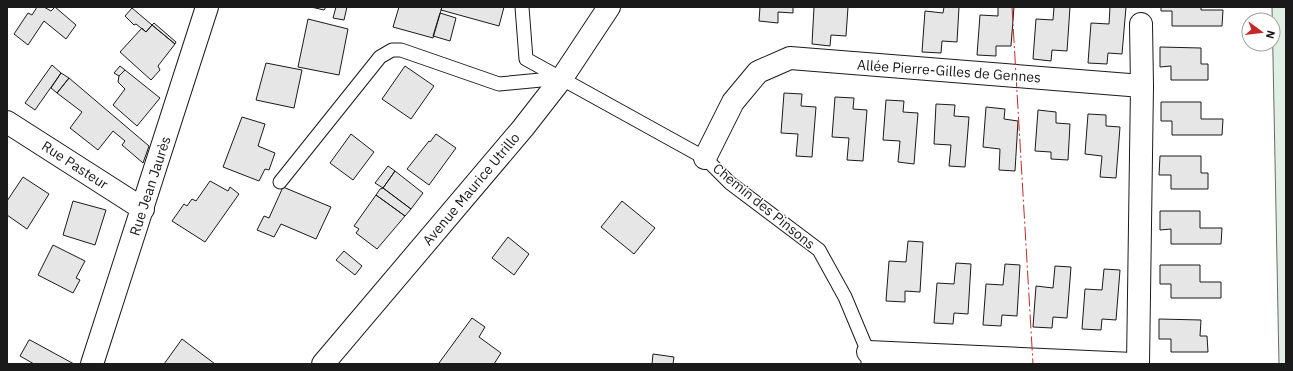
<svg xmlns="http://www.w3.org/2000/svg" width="1293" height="371" viewBox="0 0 1293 371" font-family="'IBM Plex Sans',sans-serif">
<rect width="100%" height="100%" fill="#fff"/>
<!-- green -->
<path fill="#e0efe3" stroke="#6a6a6a" d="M1272 7H1286V364H1279Z"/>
<!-- building -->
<path fill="#e6e6e6" stroke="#1a1a1a" d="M37 7H44L51 11 55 7 76 25 66 39 44 21 28 45 14 34 28 13 32 15Z
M311 7H326L324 10Z
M336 7H347L344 20 333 18Z
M399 7H442L433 38 393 27Z
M442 7H504L499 26 441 10Z
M760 7H793V13L778 12V23L759 21Z
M814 7H848L846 36 831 35 830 46 812 44Z
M944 7H959L957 42 942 41 941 53 922 52 925 11 943 13Z
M998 7H1014L1011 46H996V56L977 55 980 15 998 16Z
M1054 7H1070L1067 51 1052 50 1051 61 1033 59 1036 19 1053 20Z
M1110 7H1126L1122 54 1108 53 1107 64 1088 63 1091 23 1109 24Z
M1161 7H1201V10H1223L1222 26H1172V11H1161Z
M132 8 152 25 146 32 136 24 134 25 125 16Z
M440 13 456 18 450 41 433 36Z
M308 19 348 29 339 75 298 67Z
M154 23 176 42 175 44 152 25Z
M152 25 175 44 158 66 160 70 151 80 120 52 142 28 146 32Z
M1160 47 1201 48V64H1208V80H1171V66L1160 67Z
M266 63 302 70 294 108 256 100Z
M52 65 61 73 35 110 25 103Z
M120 66 125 70 119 76 114 73Z
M405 66 434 86 411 119 382 99Z
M125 70 160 98 137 126 113 105 125 89 118 82 119 76Z
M61 73 69 78 57 93 51 88Z
M69 78 149 146 143 163 122 145 125 141 113 131 98 150 70 128 82 112 57 93Z
M784 93 802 94 801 106 816 107 812 157 796 156 798 134 781 133Z
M835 97 854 98 853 109 867 110 863 161 847 160 849 138 832 137Z
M886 100 904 101 903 112 918 113 914 164 898 162 900 141 883 140Z
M1161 102H1201V119H1223L1222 135H1172V121H1161Z
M936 104 955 105 954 116 969 117 965 167 949 166 951 145 934 144Z
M986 107 1005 109 1004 119 1018 121 1015 171 999 170 1000 149 983 147Z
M1038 110 1056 112V123L1070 124 1068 160 1051 159V152L1035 151Z
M1088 114 1106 115V126L1120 127 1116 178 1100 177 1102 156 1085 154Z
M242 117 265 124 258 146 275 153 269 170 265 169 259 181 223 167Z
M351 134 374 152 353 180 330 163Z
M436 134 456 148 429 185 407 169 429 141 430 142Z
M1160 156H1201V173H1208V189H1171V175H1159Z
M388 166 395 171 383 188 375 183Z
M395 171 423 193 411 209 383 188Z
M23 177 49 194 27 229 7 215V201Z
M210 181 228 191 230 187 239 194 205 242 172 221 184 204 187 206 192 199 196 201Z
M283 187 331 207 316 239 281 224 274 237 257 230 264 216 269 218Z
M383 188 411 209 405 216 376 195 380 189Z
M376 195 405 216 377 249 356 233 359 229 354 226Z
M73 201 106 210 95 245 63 235Z
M622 201 655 228 634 254 601 227Z
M1160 211H1200V228H1222L1221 244H1171V229L1160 230Z
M508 237 529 254 514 275 492 258Z
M908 241 923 242 920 292 905 291V302L886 301 889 261 906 262Z
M53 245 85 261 76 278 80 280 73 293 38 275Z
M344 251 362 266 355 275 336 260Z
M956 263 971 264 968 314 954 313 953 324 934 323 937 283 954 284Z
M1005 264 1020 265 1017 316 1002 315 1001 326 983 325 986 284 1003 285Z
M1160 265H1200V282H1221V298H1171V284H1160Z
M1055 266 1071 267 1067 318 1053 317 1052 328 1033 327 1036 286 1053 288Z
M1104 269 1120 270 1116 320 1102 319 1101 330 1082 329 1085 289 1102 290Z
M472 318 485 327 479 337 501 353 494 364H441L439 363Z
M1159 319 1201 320 1200 336H1207L1208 352H1171V339H1159Z
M182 339 215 364H164Z
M29 340H30L74 364H34L20 356Z
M653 354 674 357 673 364H652Z"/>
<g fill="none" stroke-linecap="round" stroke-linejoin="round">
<!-- service casing -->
<g stroke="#1a1a1a" stroke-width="15">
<path id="service" d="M522 7 526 59 705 158 730 183 819 250 845 297 868 352V364
M280 182 380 57 392 50H401L499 84 562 78"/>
</g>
<!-- minor casing -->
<g stroke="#1a1a1a" stroke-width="24">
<path id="minor" d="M7 122 143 209
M705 158 733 102 758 72 790 58 1142 86
M868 352 1133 364
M92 364 207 7
M1138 364 1142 86 1141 24"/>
</g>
<!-- secondary casing -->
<g stroke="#1a1a1a" stroke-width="24">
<path id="secondary" d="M323 364 523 128 562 78 609 7"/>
</g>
<!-- service -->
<use href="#service" stroke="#fff" stroke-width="13"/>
<!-- minor -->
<use href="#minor" stroke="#fff" stroke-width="22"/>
<!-- secondary -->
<use href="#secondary" stroke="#fff" stroke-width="22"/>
<!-- power -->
<path stroke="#c62828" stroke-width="1" stroke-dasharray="14 3 2 3" stroke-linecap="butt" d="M1012 7 1033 364"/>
</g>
<g text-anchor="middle" stroke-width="3" stroke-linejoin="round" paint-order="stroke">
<!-- street labels -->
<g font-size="14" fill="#1a1a1a" stroke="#fff">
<text transform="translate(949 71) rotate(4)" y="5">Allée Pierre-Gilles de Gennes</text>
<text transform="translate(75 165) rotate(33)" y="5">Rue Pasteur</text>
<text transform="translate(150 186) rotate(-72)" y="5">Rue Jean Jaurès</text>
<text transform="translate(471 189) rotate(-50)" y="5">Avenue Maurice Utrillo</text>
<text transform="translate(764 206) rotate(39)" y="5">Chemin des Pinsons</text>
</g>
</g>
<!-- border -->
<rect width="1293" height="371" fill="none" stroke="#1a1a1a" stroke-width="16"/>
<!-- north arrow -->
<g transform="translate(1261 32) rotate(105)"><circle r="19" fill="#ffffff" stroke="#a3a3a3"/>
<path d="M0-3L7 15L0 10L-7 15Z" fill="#c62828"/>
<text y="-6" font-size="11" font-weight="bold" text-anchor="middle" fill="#1a1a1a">N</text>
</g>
</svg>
